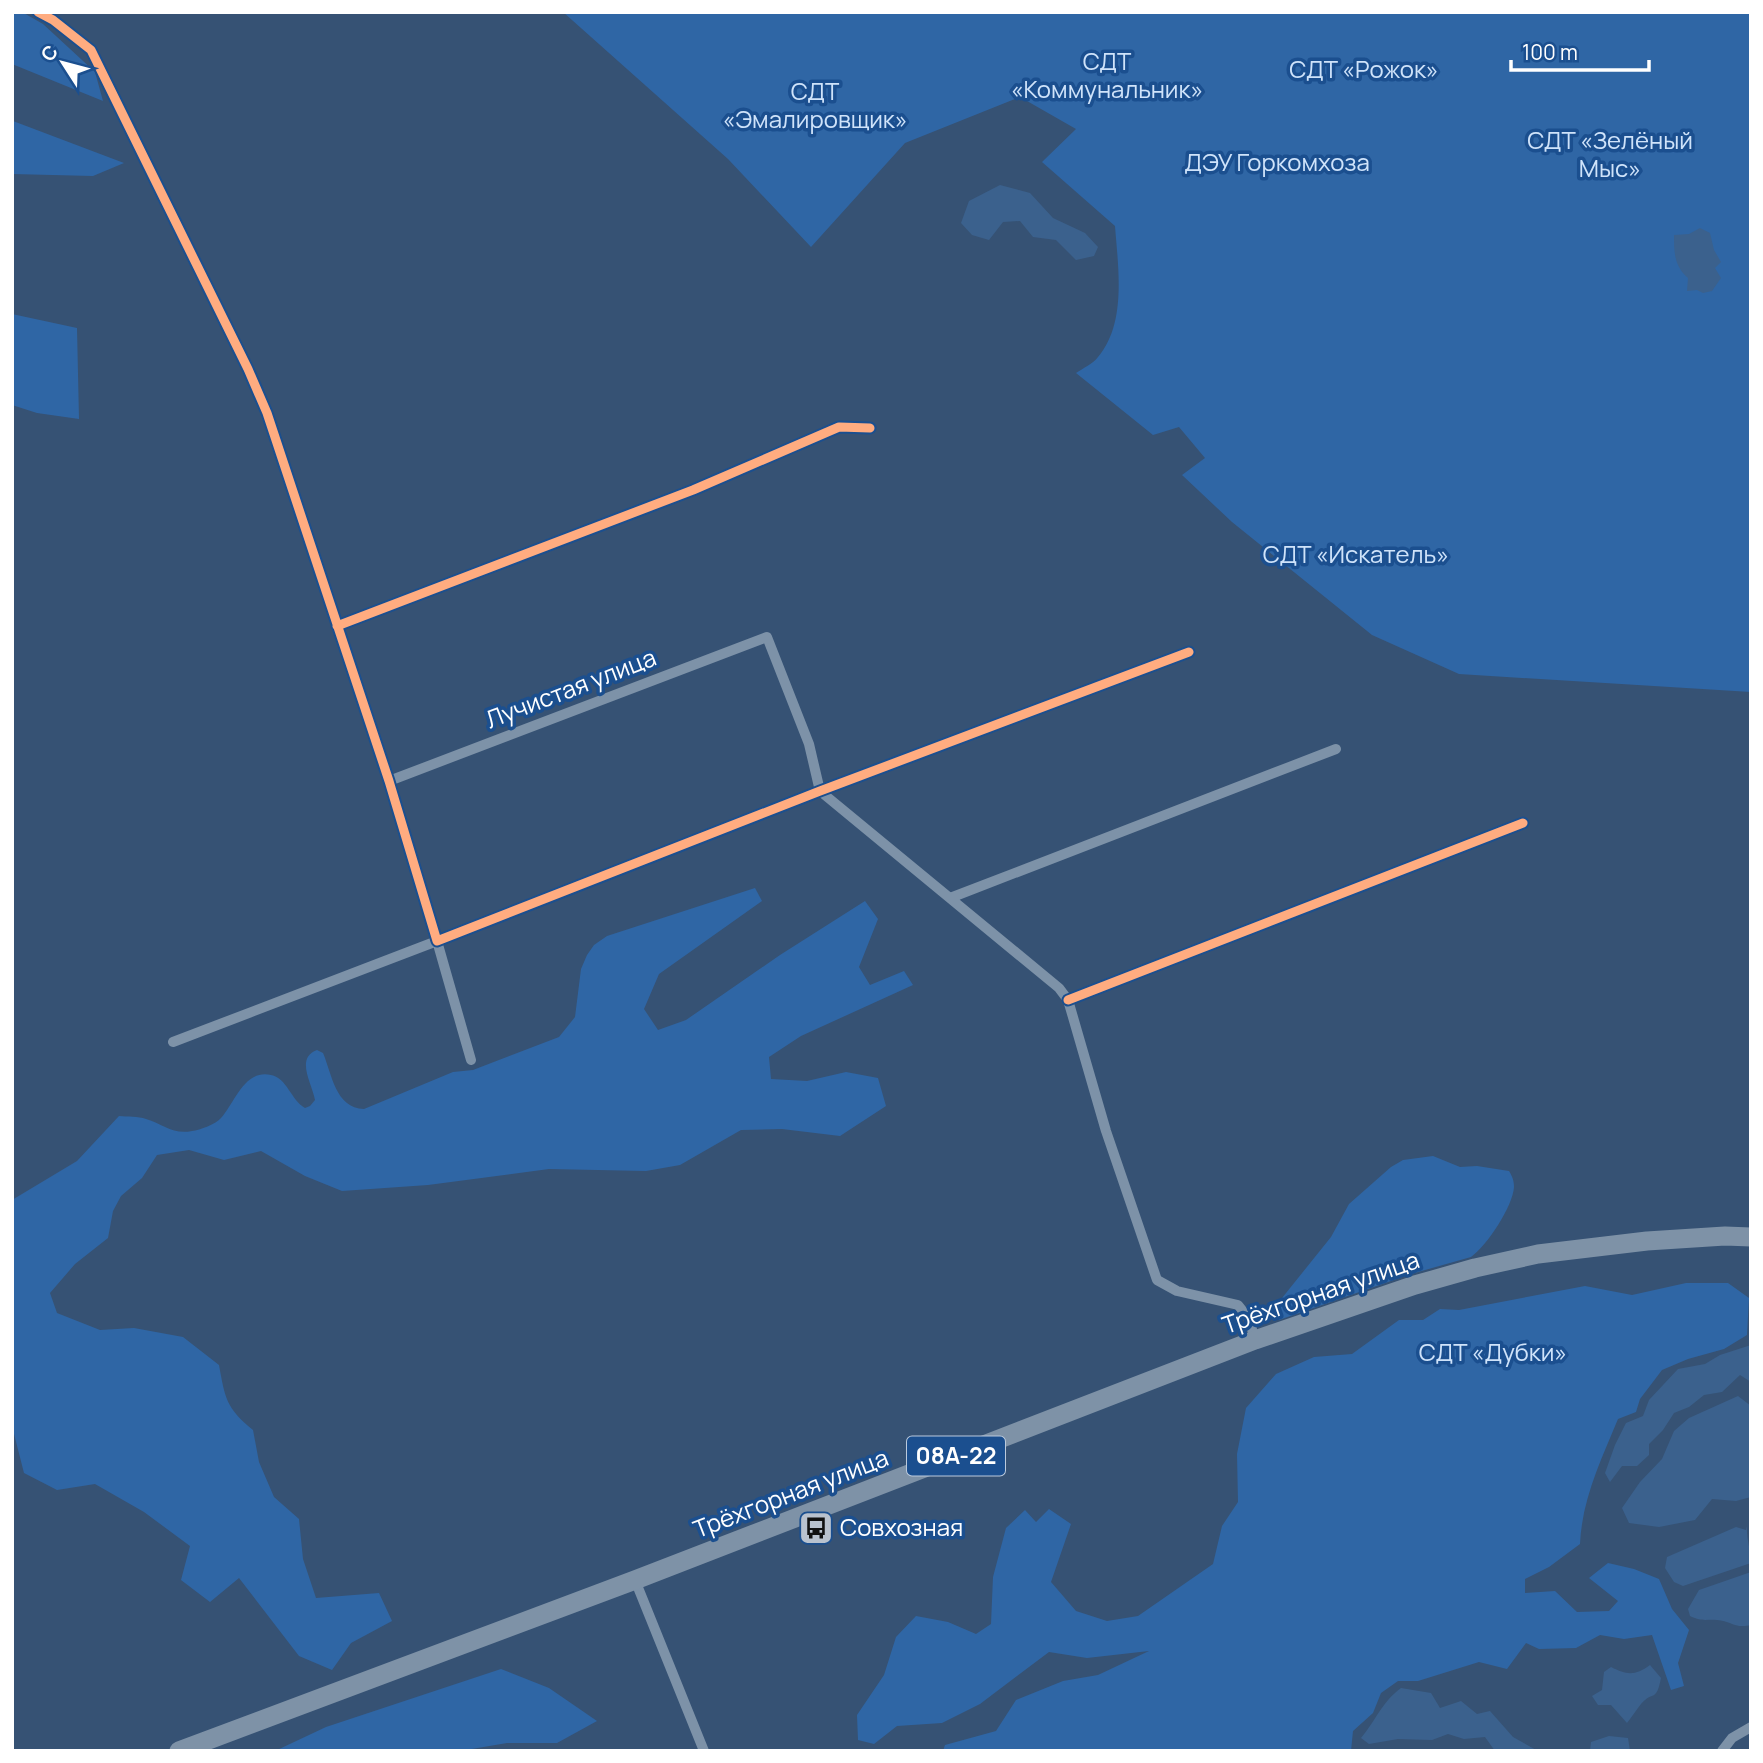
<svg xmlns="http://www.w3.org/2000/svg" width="1763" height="1763" viewBox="0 0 1763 1763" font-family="Manrope,sans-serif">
<rect width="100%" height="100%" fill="#365274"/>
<!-- green -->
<path fill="#2f66a5" d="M12 12H22L43 24 95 72 103 101 12 64Z
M563 12H1751V692L1459 674 1372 635 1232 522 1182 475 1205 458 1179 427 1153 435 1076 373C1083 368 1093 364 1098 357 1127 323 1118 267 1115 226L1042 162 1076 129 1020 97 905 143 811 247 728 159Z
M12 121H13L124 163 93 176 12 174Z
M12 314 77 328 79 419 37 413 12 405Z
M755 888 762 901 659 974 644 1009 658 1030 686 1020 780 955 865 901 878 919 859 967 870 985 904 971 913 985 801 1036 769 1057 771 1079 807 1081 846 1072 878 1078 886 1106 840 1136 782 1129 741 1130 680 1165 646 1171 549 1169 428 1185 342 1191 305 1176 261 1151 224 1160 189 1150 157 1155 142 1178 121 1196 113 1211 108 1238 75 1264 50 1293 57 1313 100 1330 134 1328 183 1337 219 1365C225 1398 226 1408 253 1430L259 1462 274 1497 299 1519 303 1559 316 1598 379 1593 392 1621 351 1643 332 1670 299 1656 239 1578 210 1602 181 1580 190 1546 144 1512 95 1484 57 1490 24 1473 12 1426V1200L77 1161 119 1116C128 1117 138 1116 146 1119 163 1124 173 1135 192 1131 200 1130 216 1124 221 1118 235 1103 244 1069 271 1075 287 1078 291 1100 305 1108L310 1106 315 1100C312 1083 295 1058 317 1050L323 1053C332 1074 335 1108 364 1109L453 1072 473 1070 559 1037 575 1017 581 969 587 955 594 945 607 936Z
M1433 1156 1460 1167 1477 1166 1509 1171C1512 1176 1514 1180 1514 1187 1513 1206 1487 1246 1471 1257L1411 1274 1279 1320 1272 1316 1274 1308 1331 1237 1349 1204 1391 1167 1403 1160Z
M1686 1283H1728L1749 1298 1747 1335 1724 1349 1688 1359 1662 1370 1640 1399 1636 1412 1618 1419C1601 1460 1582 1499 1580 1544L1549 1567 1525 1579V1593L1555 1591 1577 1612 1609 1611 1618 1601 1589 1578 1608 1563 1634 1569 1659 1579 1672 1609 1689 1630 1678 1663 1684 1686 1671 1690 1652 1635 1624 1639 1600 1635 1576 1648 1539 1649 1526 1643 1507 1669 1479 1662 1418 1681H1398L1381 1693 1373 1713 1353 1731 1351 1751H943L945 1745 996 1731 1016 1700 1063 1681 1098 1675 1149 1651 1087 1658 1049 1652 980 1704 942 1723 897 1726 874 1744 858 1740 857 1715 884 1675 896 1637 916 1616 948 1622 976 1634 991 1624 993 1577 1006 1528 1025 1510 1036 1522 1049 1509 1071 1524 1051 1582 1076 1611 1107 1621 1138 1616 1213 1564 1222 1526 1238 1502 1237 1454 1246 1408 1276 1374 1314 1357 1352 1354 1399 1320H1423L1440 1309 1459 1310 1585 1286 1632 1295Z
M501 1669 549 1688 597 1721 557 1743H507L460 1751H275L326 1727Z"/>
<!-- water -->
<path fill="#3b618d" d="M1000 185 1030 193 1053 218 1085 233 1098 247 1094 256 1076 260 1056 240 1033 237 1020 221 1003 222 989 240 972 235 961 223 969 201Z
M1700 228 1710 233 1714 250 1721 262 1715 268 1721 278 1712 291 1703 293 1697 290 1687 291 1688 278C1674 266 1674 252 1674 235L1689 234Z
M1751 1345V1382L1740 1375 1722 1392 1704 1395 1689 1407 1674 1413 1663 1430 1649 1444V1455L1637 1466H1622L1610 1482 1605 1473 1615 1445 1626 1423 1643 1416 1649 1400 1678 1369 1705 1364 1720 1355Z
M1738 1396 1751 1406V1497L1736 1501 1712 1499 1695 1520 1659 1527 1629 1523 1622 1508 1640 1482 1662 1459 1674 1431 1689 1418Z
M1747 1526C1746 1538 1751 1550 1751 1563L1683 1586 1674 1582 1665 1568 1667 1557 1736 1527 1746 1530Z
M1751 1572V1625C1735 1629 1731 1621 1717 1620 1705 1619 1703 1622 1690 1616L1688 1609 1699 1590Z
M1650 1665 1661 1678C1656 1703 1653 1690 1641 1704 1636 1710 1632 1717 1627 1723L1611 1705H1598L1592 1696 1602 1690 1604 1672 1611 1667C1627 1675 1635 1676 1650 1665Z
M1401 1688 1431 1693 1440 1708 1461 1701 1477 1714 1490 1711 1513 1737 1538 1751H1495L1485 1737 1464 1739 1448 1734 1432 1740 1398 1739 1369 1744 1361 1738C1377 1719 1381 1703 1401 1688Z
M1609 1736 1628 1738 1630 1751H1590L1591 1742Z"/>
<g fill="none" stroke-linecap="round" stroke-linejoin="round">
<!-- street -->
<path stroke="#7d92a8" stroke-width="10" d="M38 12 53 20 91 50 248 369 267 413 389 781 437 941 820 791 1189 652
M337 626 693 490 839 427 870 428
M389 781 767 637 809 744 820 791 1059 988 1068 1000 1106 1131 1157 1280 1177 1291 1238 1305 1249 1319 1255 1340
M950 898 1336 749
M1068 1000 1523 823
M173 1042 437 941 471 1060
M635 1580 704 1751
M1722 1751 1732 1738 1751 1727"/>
<!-- highway -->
<path stroke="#7e92a7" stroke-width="19" d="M179 1751 635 1580 1255 1340 1415 1285 1475 1268 1538 1254 1647 1241 1725 1236 1751 1237"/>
<!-- cycleway casing -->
<g stroke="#1b4f8f" stroke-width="13">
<path id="cycleway" d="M38 12 53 20 91 50 248 369 267 413 389 781 437 941 820 791 1189 652
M337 626 693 490 839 427 870 428
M1068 1000 1523 823"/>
</g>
<!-- cycleway -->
<use href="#cycleway" stroke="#ffac80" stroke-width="9"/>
</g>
<!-- icons -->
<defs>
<g id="bus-square" transform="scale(1.75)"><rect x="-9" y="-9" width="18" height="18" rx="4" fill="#b9c2ce" stroke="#1b4f8f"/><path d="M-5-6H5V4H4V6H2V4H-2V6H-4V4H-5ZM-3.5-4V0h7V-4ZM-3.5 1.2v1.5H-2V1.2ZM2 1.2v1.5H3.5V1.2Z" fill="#111"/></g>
</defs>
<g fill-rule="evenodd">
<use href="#bus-square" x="816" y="1528"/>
</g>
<g text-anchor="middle" stroke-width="7" stroke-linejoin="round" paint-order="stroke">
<!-- shield labels -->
<rect fill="#1b4f8f" stroke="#bbcadd" stroke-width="2" x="907" y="1436.5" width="98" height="39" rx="5"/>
<g font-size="23" font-weight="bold" fill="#fff">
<text x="956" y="1464">08А-22</text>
</g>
<!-- park labels -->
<g font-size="24" fill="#cfe3fa" stroke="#1b4f8f">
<text x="1107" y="70">СДТ<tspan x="1107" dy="28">«Коммунальник»</tspan></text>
<text x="1364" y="78">СДТ «Рожок»</text>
<text x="815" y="100">СДТ<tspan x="815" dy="28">«Эмалировщик»</tspan></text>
<text x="1610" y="149">СДТ «Зелёный<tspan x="1610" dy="28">Мыс»</tspan></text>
<text x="1277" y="171">ДЭУ Горкомхоза</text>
<text x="1356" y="563">СДТ «Искатель»</text>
<text x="1493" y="1361">СДТ «Дубки»</text>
</g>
<!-- street labels -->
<g font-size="24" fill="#fff" stroke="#1b4f8f">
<text transform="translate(571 689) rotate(-21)" y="8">Лучистая улица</text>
<text transform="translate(1321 1293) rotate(-19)" y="8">Трёхгорная улица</text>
<text transform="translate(791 1494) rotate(-21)" y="8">Трёхгорная улица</text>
</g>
<!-- poi labels -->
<g font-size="24" fill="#fff" stroke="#1b4f8f" text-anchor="start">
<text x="840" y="1536">Совхозная</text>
</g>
</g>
<!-- border -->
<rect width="1763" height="1763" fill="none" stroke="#ffffff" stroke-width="28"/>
<!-- north arrow -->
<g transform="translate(63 63) rotate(306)" stroke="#1b4f8f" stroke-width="5" paint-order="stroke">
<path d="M0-5L12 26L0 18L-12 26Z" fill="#ffffff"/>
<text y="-10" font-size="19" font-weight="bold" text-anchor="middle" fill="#ffffff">С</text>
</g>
<!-- scale -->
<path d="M1511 60v10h138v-10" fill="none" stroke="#ffffff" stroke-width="3.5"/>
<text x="1522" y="60" font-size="21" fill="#ffffff" stroke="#1b4f8f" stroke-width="5" paint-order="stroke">100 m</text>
</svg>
